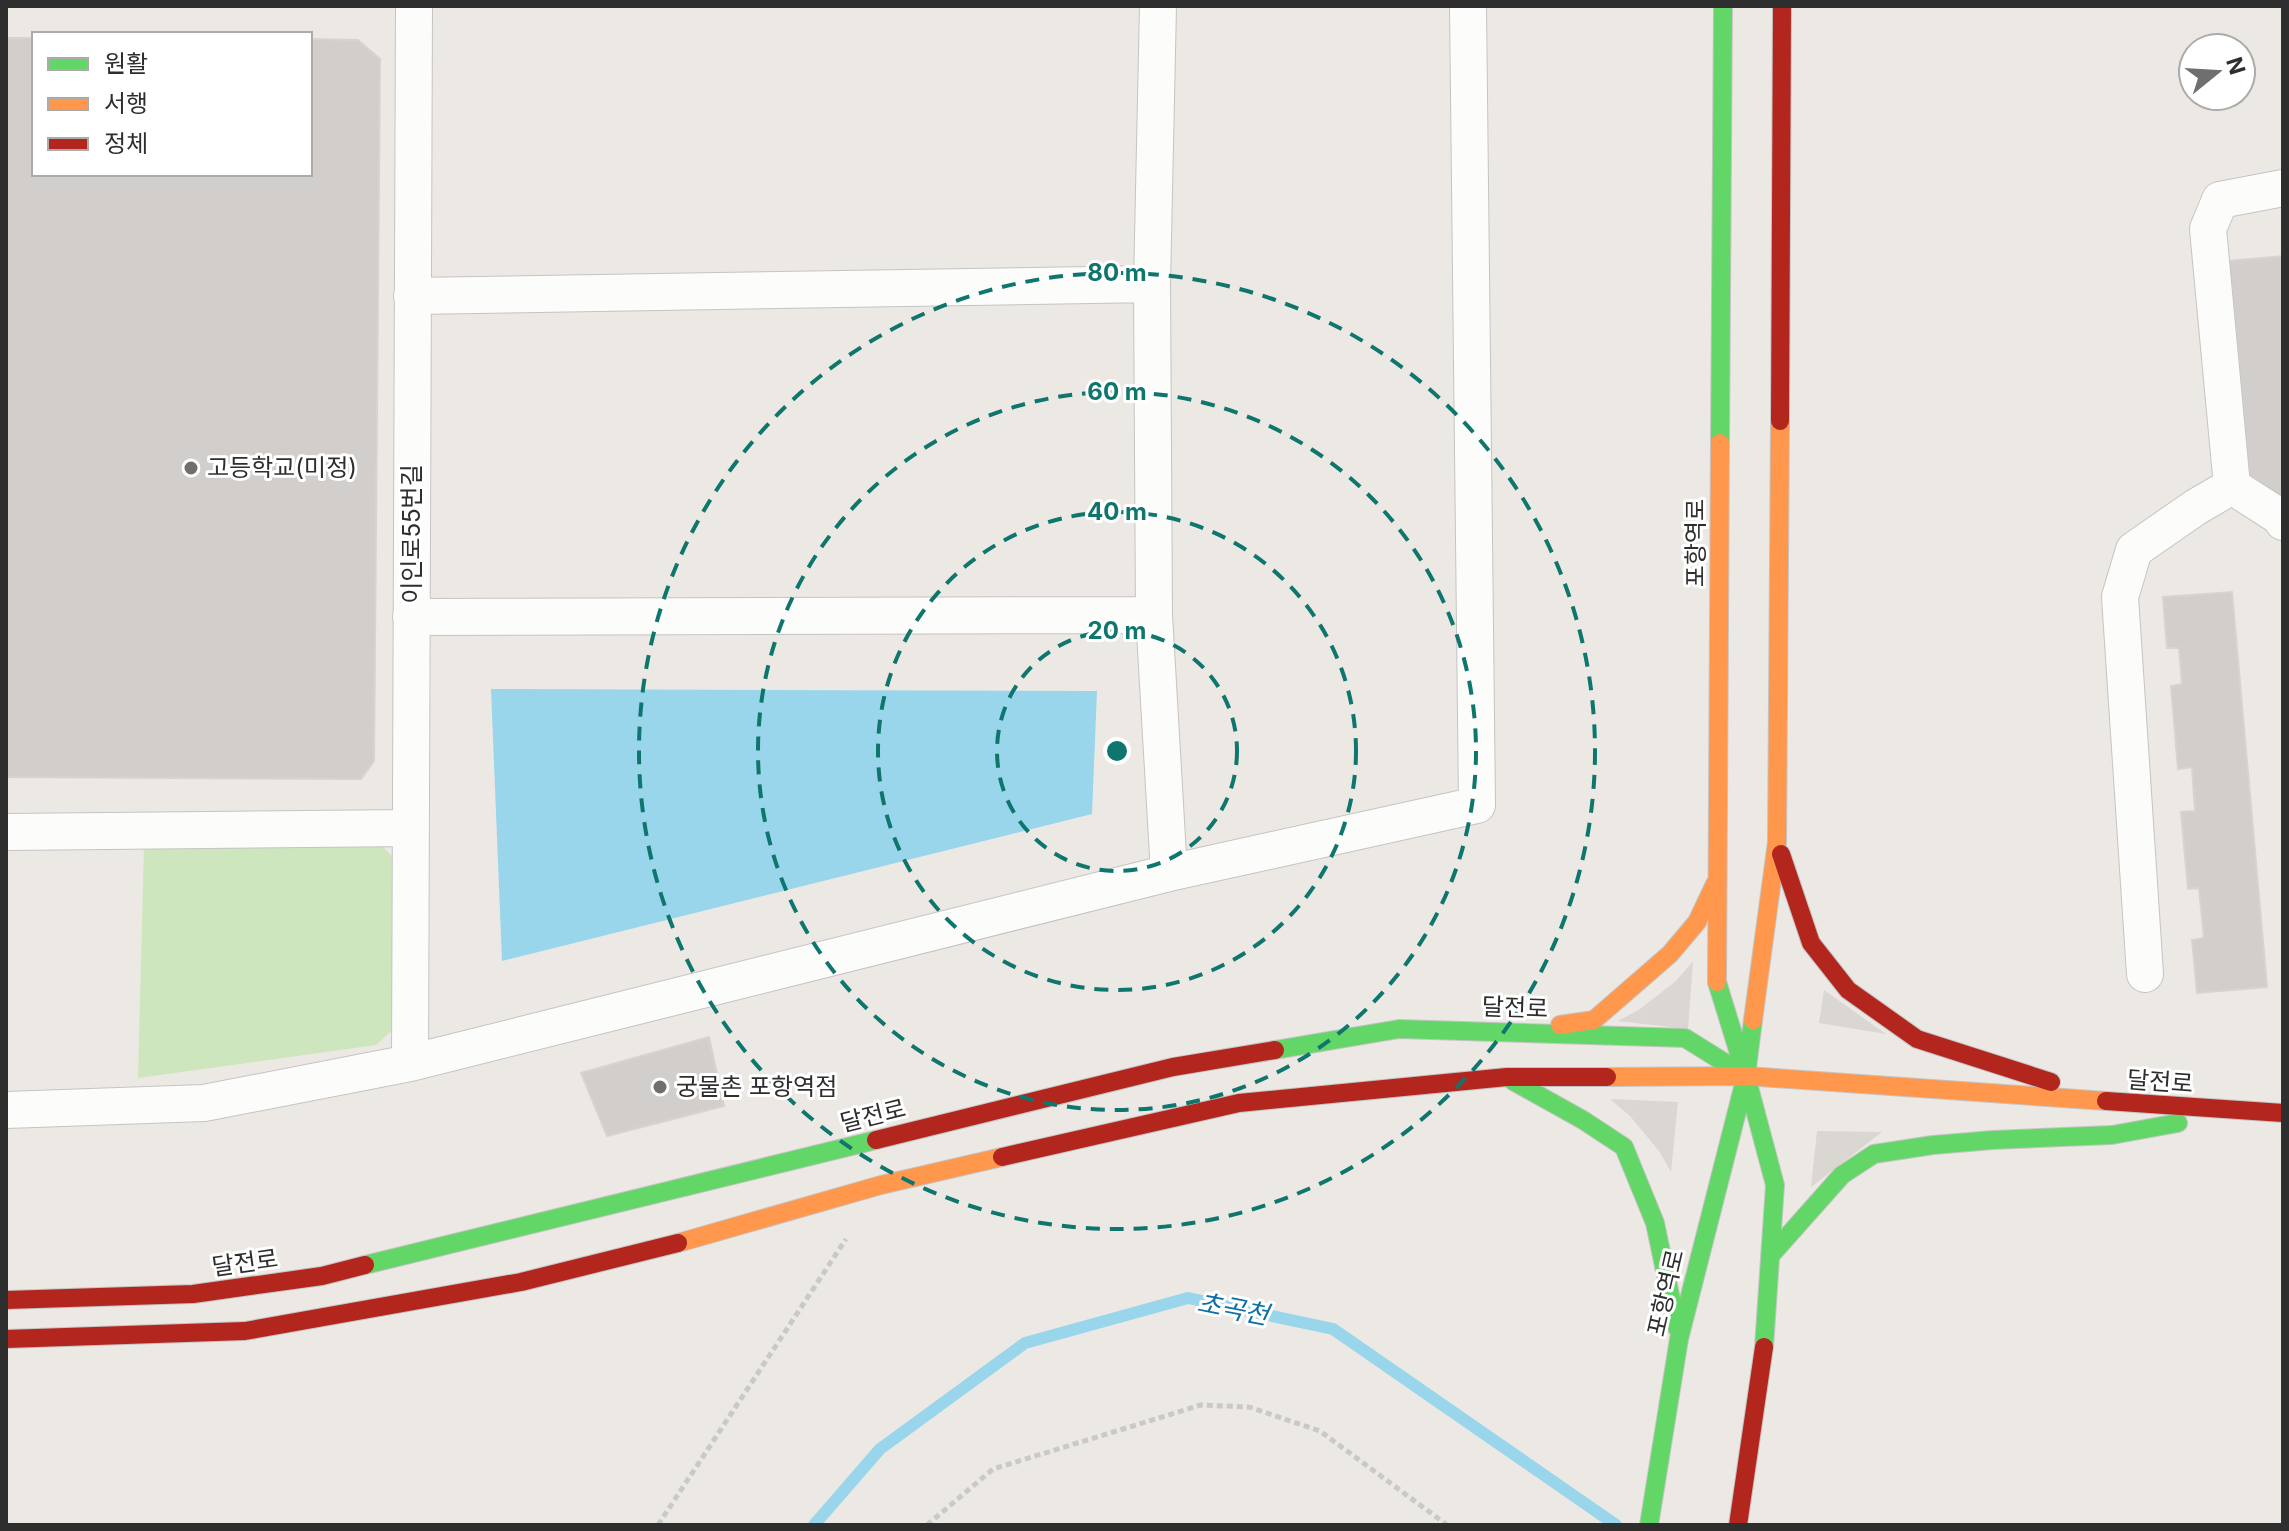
<svg xmlns="http://www.w3.org/2000/svg" width="2289" height="1531" viewBox="0 0 2289 1531" font-family="Inter,'Noto Sans KR',sans-serif">
<rect width="100%" height="100%" fill="#ece8e4"/>
<!-- green -->
<path fill="#cee6be" d="M379 843 400 864 399 1024 376 1045 138 1078 144 845Z"/>
<!-- plaza -->
<path fill="#dad6d2" d="M1693 961 1688 1029 1618 1021 1640 1009 1676 981Z
M1824 990 1886 1034 1819 1023Z
M1610 1099 1678 1102 1671 1172 1659 1151 1630 1116Z
M1817 1131 1882 1132 1811 1187Z"/>
<!-- water -->
<path fill="#99d6ec" d="M491 689 1097 691 1092 814 502 961Z"/>
<g fill="none" stroke-linecap="round" stroke-linejoin="round">
<!-- stream -->
<path stroke="#99d6ec" stroke-width="12" d="M814 1525 880 1449 1025 1343 1188 1298 1333 1329 1616 1525"/>
</g>
<!-- building -->
<path fill="#d1cecb" stroke="#d7d4d0" stroke-width="2" d="M6 38H34V174H310V39L358 40 380 59 374 761 361 779 6 777Z
M2283 256V517L2254 519 2229 261Z
M2232 592 2267 987 2197 993 2192 940 2204 938 2199 888 2188 889 2181 812 2195 811 2192 767 2178 769 2171 686 2182 684 2179 648H2167L2163 597Z
M709 1037 724 1106 607 1136 581 1073Z"/>
<g fill="none" stroke-linecap="round" stroke-linejoin="round">
<!-- street casing -->
<g stroke="#c5c4c5" stroke-width="38">
<path id="street" d="M1158 6 1152 284 1154 615 1169 873
M412 296 1152 284
M2232 486 2208 229 2220 200 2283 188
M411 617 1154 615
M6 832 411 828
M2145 974 2120 597 2134 550 2196 507 2232 486 2280 517 2283 522
M410 1063 414 6
M6 1110 204 1103 410 1063 1169 873 1477 805 1468 6"/>
</g>
<!-- fast casing -->
<g stroke="#c5c4c5" stroke-width="20">
<path id="fast" d="M1720 443 1723 6
M1717 982 1746 1076 1775 1185 1764 1347
M1275 1050 1399 1029 1685 1038 1746 1076
M1513 1081 1583 1120 1624 1147 1655 1223 1677 1328
M1770 1256 1842 1175 1874 1154 1933 1145 1993 1140 2112 1135 2178 1123
M365 1265 876 1140
M1649 1525 1679 1339 1746 1076 1753 1020"/>
</g>
<!-- slow casing -->
<g stroke="#c5c4c5" stroke-width="20">
<path id="slow" d="M1717 982 1720 443
M1753 1020 1777 842 1780 421
M1560 1025 1594 1020 1670 954 1697 922 1715 884
M1607 1077 1746 1076 2106 1101
M678 1243 881 1185 1002 1157"/>
</g>
<!-- jam casing -->
<g stroke="#c5c4c5" stroke-width="20">
<path id="jam" d="M1780 421 1782 6
M1781 854 1811 943 1848 990 1917 1039 2051 1082
M2106 1101 2283 1113
M876 1140 1173 1067 1275 1050
M1002 1157 1239 1103 1507 1077H1607
M6 1300 193 1294 322 1276 365 1265
M6 1339 245 1331 521 1282 678 1243
M1738 1525 1764 1347"/>
</g>
<!-- path -->
<path stroke="#c9c9c8" stroke-width="5" stroke-dasharray="6 4" stroke-linecap="butt" d="M658 1525 846 1239
M927 1525 993 1469 1201 1405 1249 1407 1320 1431 1447 1525"/>
<!-- street -->
<use href="#street" stroke="#fcfcfb" stroke-width="36"/>
<!-- fast -->
<use href="#fast" stroke="#63d668" stroke-width="18"/>
<!-- slow -->
<use href="#slow" stroke="#ff974d" stroke-width="18"/>
<!-- jam -->
<use href="#jam" stroke="#b3261e" stroke-width="18"/>
</g>
<!-- distance rings -->
<g fill="none" stroke="#0f766e" stroke-width="4" stroke-dasharray="14 10">
<circle cx="1117" cy="751" r="120"/>
<circle cx="1117" cy="751" r="239"/>
<circle cx="1117" cy="751" r="359"/>
<circle cx="1117" cy="751" r="478"/>
</g>
<!-- markers -->
<g fill="#706f6e" stroke="#fff" stroke-width="3">
<circle cx="191" cy="468" r="8"/>
<circle cx="660" cy="1087" r="8"/>
</g>
<g text-anchor="middle" stroke-width="6" stroke-linejoin="round" paint-order="stroke">
<!-- poi labels -->
<g font-size="24" fill="#2e2e2e" stroke="#fff" text-anchor="start">
<text x="207" y="476">고등학교(미정)</text>
<text x="676" y="1095">궁물촌 포항역점</text>
</g>
<!-- street labels -->
<g font-size="24" fill="#2e2e2e" stroke="#fff">
<text transform="translate(412 534) rotate(-90)" y="8">이인로55번길</text>
<text transform="translate(1696 543) rotate(-90)" y="8">포항역로</text>
<text transform="translate(1515 1008) rotate(2)" y="8">달전로</text>
<text transform="translate(2160 1082) rotate(4)" y="8">달전로</text>
<text transform="translate(873 1116) rotate(-14)" y="8">달전로</text>
<text transform="translate(245 1263) rotate(-8)" y="8">달전로</text>
<text transform="translate(1666 1293) rotate(-77)" y="8">포항역로</text>
</g>
<!-- water labels -->
<g font-size="26" font-style="italic" fill="#0d6fa3" stroke="#fff">
<text transform="translate(1233 1309) rotate(11)" y="9">초곡천</text>
</g>
</g>
<circle cx="1117" cy="751" r="12" fill="#0f766e" stroke="#fff" stroke-width="4"/>
<g font-size="24" text-anchor="middle" font-weight="bold" fill="#0f766e" stroke="#fff" stroke-width="6" stroke-linejoin="round" paint-order="stroke">
<text x="1117" y="281">80 m</text>
<text x="1117" y="400">60 m</text>
<text x="1117" y="520">40 m</text>
<text x="1117" y="639">20 m</text>
</g>
<!-- border -->
<rect width="2289" height="1531" fill="none" stroke="#2e2e2e" stroke-width="16"/>
<!-- legend -->
<rect x="32" y="32" width="280" height="144" fill="#ffffff" stroke="#ababab" stroke-width="2"/>
<rect x="48" y="58" width="40" height="12" fill="#63d668" stroke="#ababab" stroke-width="2"/>
<text x="104" y="72" font-size="24" fill="#2e2e2e">원활</text>
<rect x="48" y="98" width="40" height="12" fill="#ff974d" stroke="#ababab" stroke-width="2"/>
<text x="104" y="112" font-size="24" fill="#2e2e2e">서행</text>
<rect x="48" y="138" width="40" height="12" fill="#b3261e" stroke="#ababab" stroke-width="2"/>
<text x="104" y="152" font-size="24" fill="#2e2e2e">정체</text>
<!-- north arrow -->
<g transform="translate(2217 72) rotate(72)"><circle r="38" fill="#ffffff" stroke="#ababab" stroke-width="2"/>
<path d="M0-6L14 30L0 20L-14 30Z" fill="#706f6e"/>
<text y="-12" font-size="22" font-weight="bold" text-anchor="middle" fill="#2e2e2e">N</text>
</g>
</svg>
